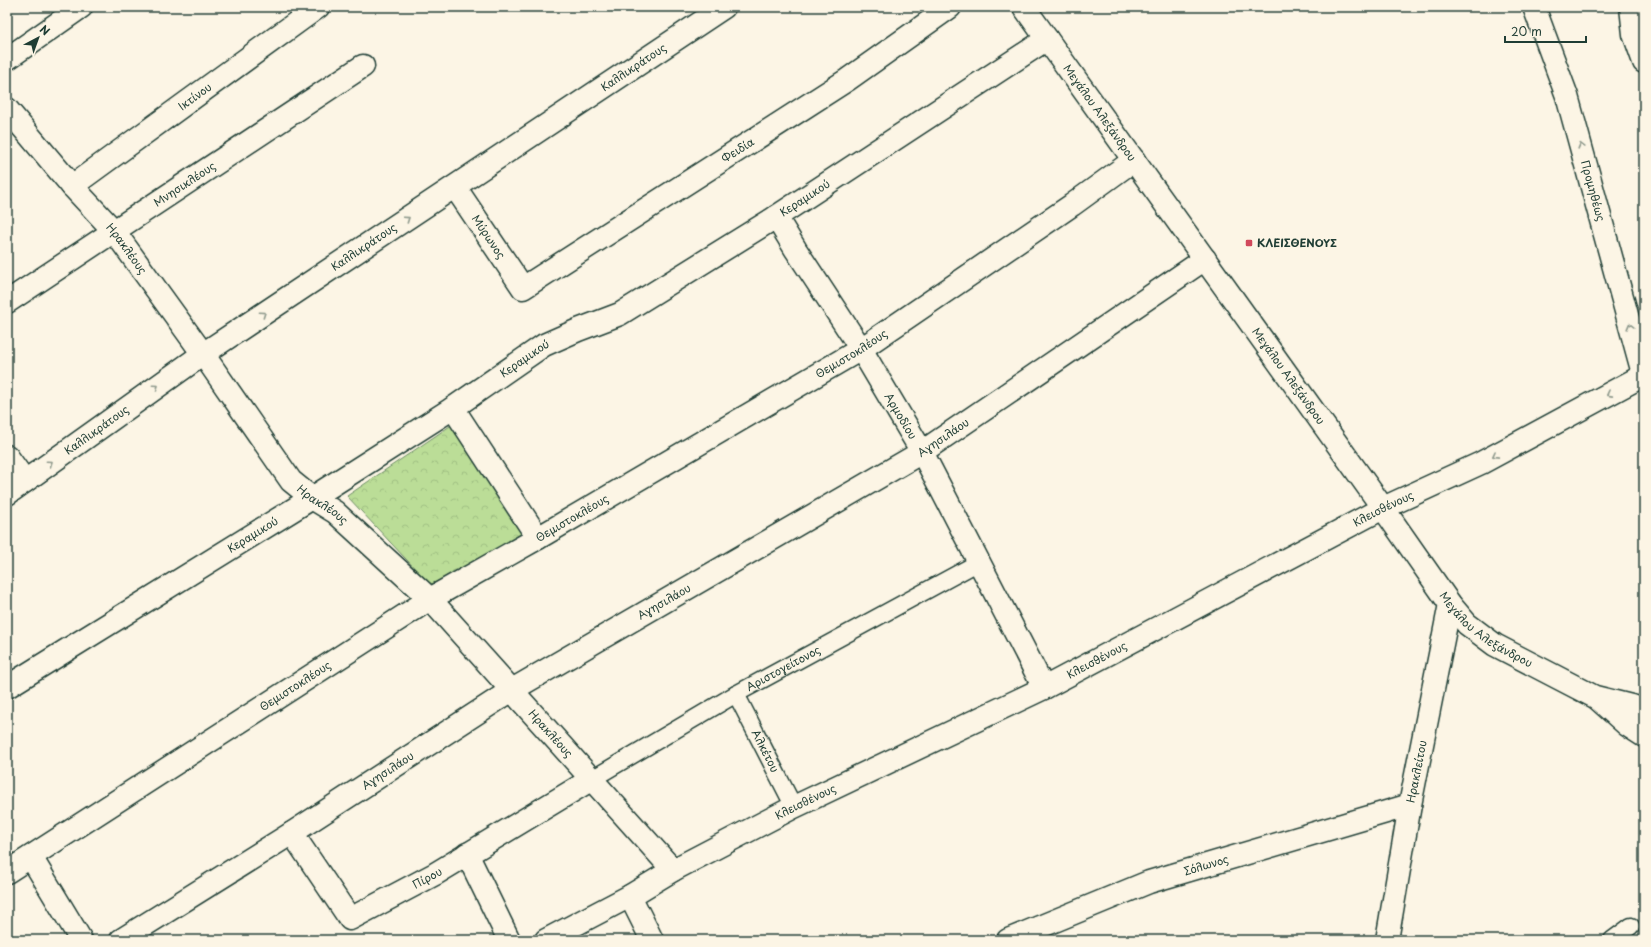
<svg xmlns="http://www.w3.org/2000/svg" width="1651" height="947" viewBox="0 0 1651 947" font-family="'Playpen Sans',sans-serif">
<defs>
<pattern id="forest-crowns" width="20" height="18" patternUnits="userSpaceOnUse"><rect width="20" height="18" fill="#bbdd97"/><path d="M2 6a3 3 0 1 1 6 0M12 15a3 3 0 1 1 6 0" fill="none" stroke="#a0bf83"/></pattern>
</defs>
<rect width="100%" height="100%" fill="#fcf5e5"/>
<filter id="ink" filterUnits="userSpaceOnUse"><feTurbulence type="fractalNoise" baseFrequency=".025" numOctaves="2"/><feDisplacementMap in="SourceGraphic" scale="8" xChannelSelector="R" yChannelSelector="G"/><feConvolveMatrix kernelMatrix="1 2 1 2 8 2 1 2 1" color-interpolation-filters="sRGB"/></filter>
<g filter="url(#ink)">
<!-- forest -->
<path fill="url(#forest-crowns)" stroke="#6d8d66" d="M453 424 529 535 434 589 347 496Z"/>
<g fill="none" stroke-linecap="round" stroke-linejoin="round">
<!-- lane casing -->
<g stroke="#1f3d34" stroke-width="19">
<g id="lane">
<path id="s1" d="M736 694 794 807"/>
<path id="s2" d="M592 779 736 694 979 562"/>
<path d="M1612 940 1631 926"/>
</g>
</g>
<!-- street casing -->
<g stroke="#1f3d34" stroke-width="25">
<g id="street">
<path d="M1631 7 1634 34 1644 62"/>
<path d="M7 59 81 7"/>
<path id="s3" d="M72 186 318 7"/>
<path id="s4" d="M455 187 523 288 847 80 950 7"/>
<path id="s5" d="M776 217 796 250 861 349 922 452 1044 688"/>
<path id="s6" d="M7 302 363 66"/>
<path d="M453 408 538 538"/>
<path d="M7 456 25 481"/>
<path id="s7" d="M7 494 203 354 724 7"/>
<path id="s8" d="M7 687 312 498 453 408 544 345 578 330 620 314 776 217 1047 39"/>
<path id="s9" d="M292 833 350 919 435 874 592 779"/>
<path d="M467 854 509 940"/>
<path d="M31 857 81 940"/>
<path id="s10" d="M673 870 794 807 1044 688 1383 508 1481 463 1644 375"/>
<path id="s11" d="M7 872 430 599 538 538 861 349 1072 205 1134 160"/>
<path id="s12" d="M121 940 292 833 512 690 922 452 1205 259"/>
<path d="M546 940 630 896"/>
<path id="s13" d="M1008 940 1149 882 1410 805"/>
</g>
</g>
<!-- secondary casing -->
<g stroke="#1f3d34" stroke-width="25">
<g id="secondary">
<path id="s14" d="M1024 7 1383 508 1450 604 1467 624 1495 645 1595 697 1635 707 1644 713"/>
<path id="s15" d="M1534 7 1567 96 1644 377"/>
<path id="s16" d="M7 109 72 186 114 231 203 354 291 481 312 498 335 512 430 599 673 870 630 896 652 940"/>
<path d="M1599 700 1627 725 1644 736"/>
<path id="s17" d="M1387 940 1410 805 1450 604"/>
</g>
</g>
<!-- lane -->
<use href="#lane" stroke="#fcf5e5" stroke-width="16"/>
<!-- street -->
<use href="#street" stroke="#fcf5e5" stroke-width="22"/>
<!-- secondary -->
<use href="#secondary" stroke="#fcf5e5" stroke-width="22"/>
</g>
<!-- one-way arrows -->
<defs><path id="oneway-chevron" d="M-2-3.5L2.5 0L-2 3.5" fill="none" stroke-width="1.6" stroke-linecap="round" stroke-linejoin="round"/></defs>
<g stroke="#8e998c">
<use href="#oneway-chevron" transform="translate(1581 146) rotate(-105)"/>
<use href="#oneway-chevron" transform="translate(407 219) rotate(-34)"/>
<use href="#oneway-chevron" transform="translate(263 314) rotate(-34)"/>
<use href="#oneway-chevron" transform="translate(1630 326) rotate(-105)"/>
<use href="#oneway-chevron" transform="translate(156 387) rotate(-35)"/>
<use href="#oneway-chevron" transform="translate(1609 394) rotate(152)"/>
<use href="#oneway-chevron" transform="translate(1495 455) rotate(152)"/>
<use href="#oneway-chevron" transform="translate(50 463) rotate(-35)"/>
</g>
</g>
<!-- markers -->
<rect fill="#d1495b" stroke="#fcf5e5" stroke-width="1.5" x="1245" y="239" width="8" height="8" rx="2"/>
<g text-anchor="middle" stroke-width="3" stroke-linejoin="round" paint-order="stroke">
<!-- street labels -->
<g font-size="11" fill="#1f3d34" stroke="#fcf5e5">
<text dy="4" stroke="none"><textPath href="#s7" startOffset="758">Καλλικράτους</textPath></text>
<text dy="4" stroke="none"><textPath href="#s3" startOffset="152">Ικτίνου</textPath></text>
<text dy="4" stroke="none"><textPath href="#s14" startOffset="130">Μεγάλου Αλεξάνδρου</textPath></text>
<text dy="4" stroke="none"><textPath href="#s4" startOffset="377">Φειδία</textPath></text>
<text dy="4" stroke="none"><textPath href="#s6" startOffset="213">Μνησικλέους</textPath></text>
<text dy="4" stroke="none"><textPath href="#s15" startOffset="193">Προμηθέως</textPath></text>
<text dy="4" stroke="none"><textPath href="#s8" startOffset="937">Κεραμικού</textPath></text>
<text dy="4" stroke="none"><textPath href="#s4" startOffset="60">Μύρωνος</textPath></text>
<text dy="4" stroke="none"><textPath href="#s7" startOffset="434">Καλλικράτους</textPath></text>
<text dy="4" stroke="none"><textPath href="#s16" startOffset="184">Ηρακλέους</textPath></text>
<text dy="4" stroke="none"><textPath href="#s11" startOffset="991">Θεμιστοκλέους</textPath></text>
<text dy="4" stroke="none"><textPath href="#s8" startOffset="613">Κεραμικού</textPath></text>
<text dy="4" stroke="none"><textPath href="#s14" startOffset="454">Μεγάλου Αλεξάνδρου</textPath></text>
<text dy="4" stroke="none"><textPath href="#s5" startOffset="235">Αρμοδίου</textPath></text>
<text dy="4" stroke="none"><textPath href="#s7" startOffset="110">Καλλικράτους</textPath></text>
<text dy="4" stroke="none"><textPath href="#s12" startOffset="964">Αγησιλάου</textPath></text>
<text dy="4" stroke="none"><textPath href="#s16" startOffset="508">Ηρακλέους</textPath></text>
<text dy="4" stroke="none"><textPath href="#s10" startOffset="797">Κλεισθένους</textPath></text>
<text dy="4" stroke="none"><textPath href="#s11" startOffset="667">Θεμιστοκλέους</textPath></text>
<text dy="4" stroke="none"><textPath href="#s8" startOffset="289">Κεραμικού</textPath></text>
<text dy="4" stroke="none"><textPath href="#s12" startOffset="640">Αγησιλάου</textPath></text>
<text dy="4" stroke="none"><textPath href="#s14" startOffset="778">Μεγάλου Αλεξάνδρου</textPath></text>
<text dy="4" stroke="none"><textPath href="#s10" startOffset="473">Κλεισθένους</textPath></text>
<text dy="4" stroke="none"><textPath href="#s2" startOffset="221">Αριστογείτονος</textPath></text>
<text dy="4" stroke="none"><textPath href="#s11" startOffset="343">Θεμιστοκλέους</textPath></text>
<text dy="4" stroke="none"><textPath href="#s16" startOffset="832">Ηρακλέους</textPath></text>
<text dy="4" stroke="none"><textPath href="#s1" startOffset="64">Αλκέτου</textPath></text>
<text dy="4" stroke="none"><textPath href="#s12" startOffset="316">Αγησιλάου</textPath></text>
<text dy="4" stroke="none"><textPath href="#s17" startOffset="171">Ηρακλείτου</textPath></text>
<text dy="4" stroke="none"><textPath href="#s10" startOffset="149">Κλεισθένους</textPath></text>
<text dy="4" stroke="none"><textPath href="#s13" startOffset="212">Σόλωνος</textPath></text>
<text dy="4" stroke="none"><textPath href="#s9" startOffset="191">Πίρου</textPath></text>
</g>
<!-- poi labels -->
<g font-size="11" font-weight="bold" fill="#1f3d34" stroke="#fcf5e5" text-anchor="start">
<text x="1257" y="247">ΚΛΕΙΣΘΕΝΟΥΣ</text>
</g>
</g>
<!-- margin -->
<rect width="1651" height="947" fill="none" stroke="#fcf5e5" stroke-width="24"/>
<rect x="12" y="12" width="1627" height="923" fill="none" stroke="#1f3d34" stroke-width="1.5" filter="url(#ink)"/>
<!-- north arrow -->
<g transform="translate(38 38) rotate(41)" stroke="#fcf5e5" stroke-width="3" paint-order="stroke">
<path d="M0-3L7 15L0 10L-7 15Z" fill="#1f3d34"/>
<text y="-6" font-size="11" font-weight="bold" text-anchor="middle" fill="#1f3d34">N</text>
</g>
<!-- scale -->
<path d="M1505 36v6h81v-6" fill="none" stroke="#1f3d34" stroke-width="2"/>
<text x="1511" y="36" font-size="12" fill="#1f3d34" stroke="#fcf5e5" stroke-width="3" paint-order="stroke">20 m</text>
</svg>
